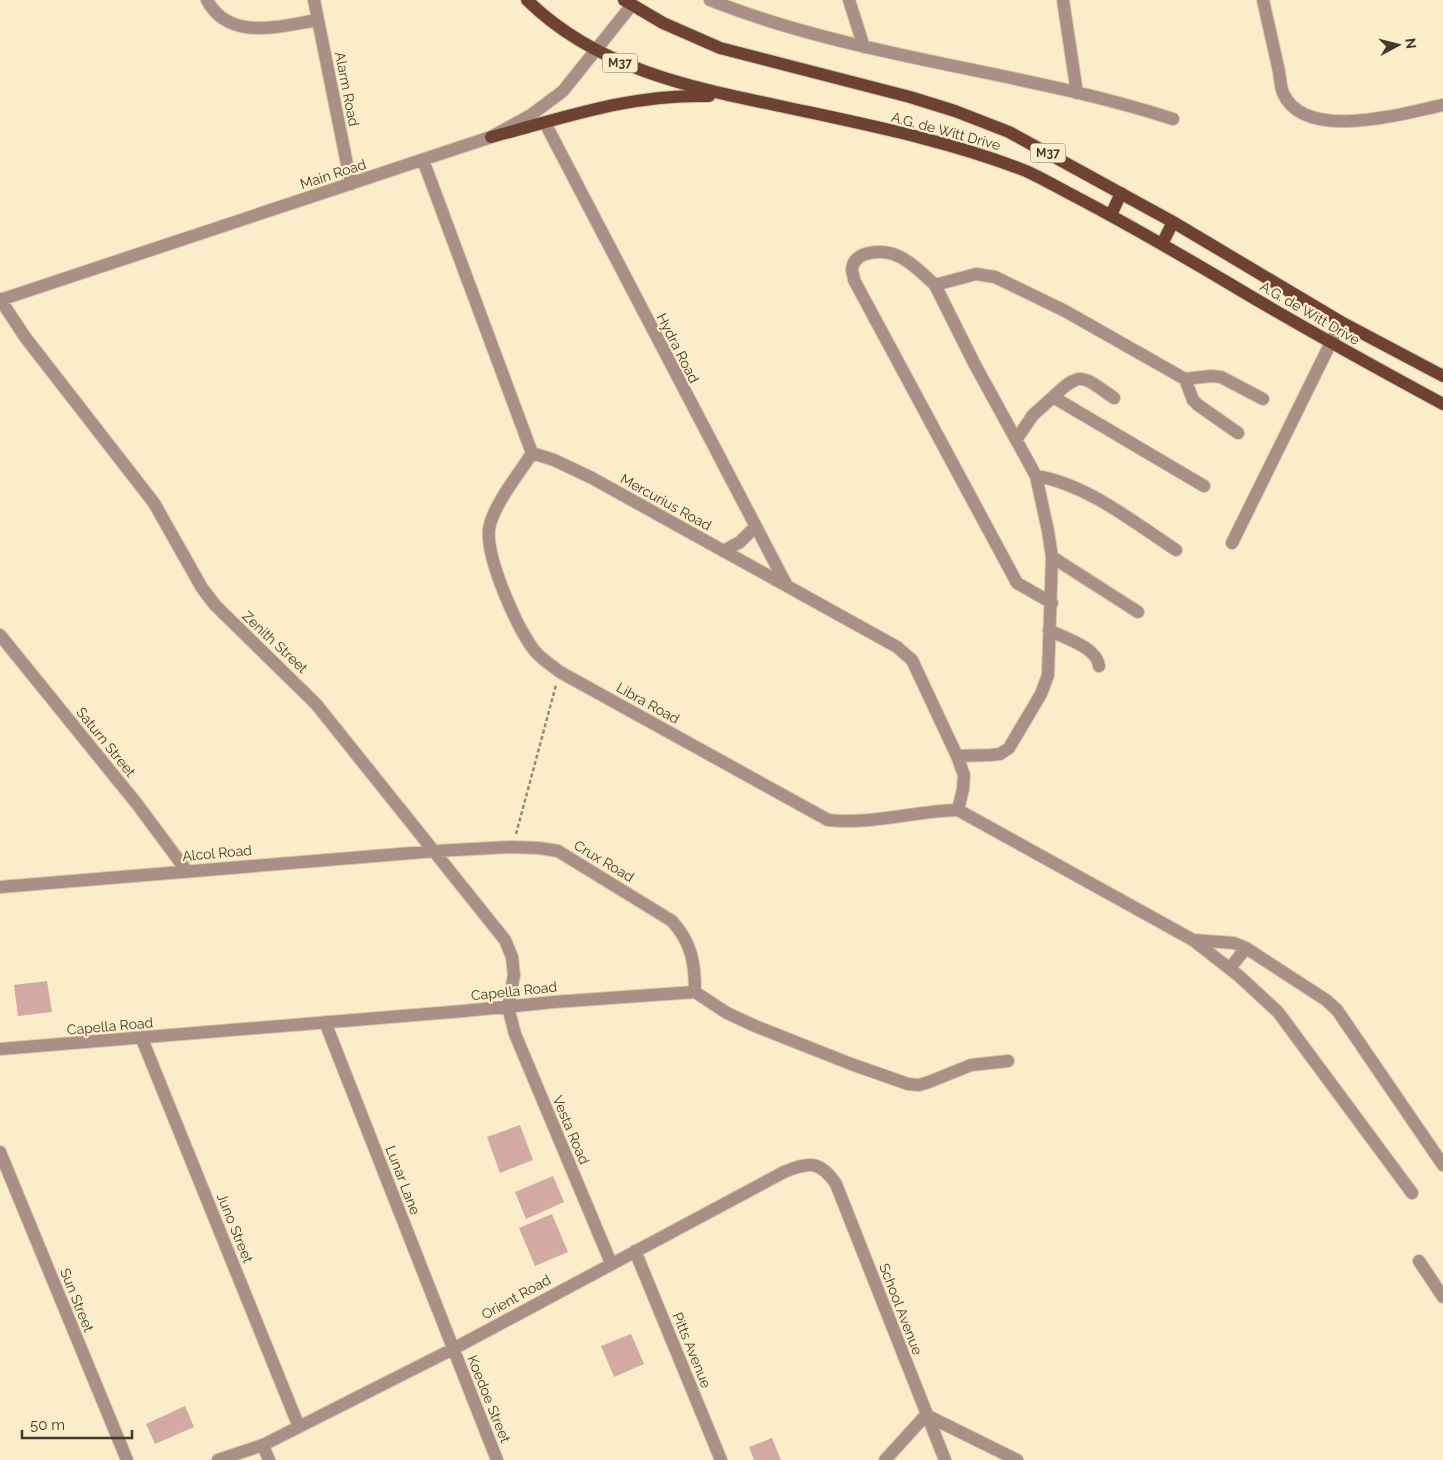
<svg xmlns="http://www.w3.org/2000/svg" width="1443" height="1460" viewBox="0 0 1443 1460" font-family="Raleway,sans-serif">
<rect width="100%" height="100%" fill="#fbedc9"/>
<!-- building -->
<path fill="#d2a9a3" d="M47 981 52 1012 18 1016 14 985Z
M520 1125 533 1160 500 1173 487 1137Z
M553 1176 564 1202 526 1219 515 1192Z
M552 1214 568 1252 535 1266 519 1228Z
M631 1334 644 1364 614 1377 601 1346Z
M185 1406 194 1427 155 1444 146 1424Z
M772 1438 781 1460H754L749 1447Z"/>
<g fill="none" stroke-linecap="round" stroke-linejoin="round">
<!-- minor casing -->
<g stroke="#d6c9aa" stroke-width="14">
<path id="minor" d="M207 0C229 42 280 26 318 20
M314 0 351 184
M710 0C859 59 1021 70 1173 119
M849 0 864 47
M1063 0 1077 93
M1263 0C1268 22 1273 45 1278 67 1280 75 1280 85 1283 93 1305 143 1404 113 1443 105
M545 123 787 586
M423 160 532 453
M935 285C924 275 912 262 898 256 885 250 854 249 852 269 852 272 854 277 854 280L1017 583 1052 603
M0 299 25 337 154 503 202 588 215 605 316 704 505 940 512 957 514 975 508 1007 515 1034 611 1263
M0 300 491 137 531 115 563 91 631 6
M1185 379 1193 400 1198 405 1238 433
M1053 397C1082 369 1083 377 1114 398
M1016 440 1033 415 1053 397 1204 486
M532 453C519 474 493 505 489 529 486 558 516 626 534 650 540 658 551 665 560 672L828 820C871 825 914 811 958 810
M532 453 554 460 592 478 897 647 912 660 957 756 964 775 963 789 958 810
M1036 476C1087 484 1133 522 1176 550
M1232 543 1341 322
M723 551 740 542 755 527
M1052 557 1138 612
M1049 630C1064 638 1097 647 1099 666
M0 635 137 804 186 870
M957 756 991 755 1000 754 1009 748 1041 694 1048 675 1052 557 1048 531 1036 476 974 363 935 285 976 274 995 277 1065 311 1185 379 1211 376 1221 377 1263 399
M958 810 1193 940 1239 976 1278 1012 1412 1193
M0 887 436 851 512 847 539 848 558 851 672 921C692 943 695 964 695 992
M1193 940 1234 943 1246 948 1326 1000 1337 1010 1443 1165
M1230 968 1246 948
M325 1022 497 1460
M142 1039 299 1427
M0 1049 464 1011 554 1002 695 992 727 1013 755 1026 851 1064 908 1084 919 1085 929 1082 971 1065 1008 1061
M0 1152 127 1460
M635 1251 721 1460
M1419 1261 1443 1297
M263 1445 269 1460
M218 1460 263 1445 453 1349 784 1172C808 1162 820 1160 836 1184L945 1460
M885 1460 926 1415 1017 1460"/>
</g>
<!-- major casing -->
<g stroke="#d6c9aa" stroke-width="14">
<path id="major" d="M527 0C596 68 689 87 780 106 863 124 947 140 1026 171 1044 179 1062 190 1080 199 1131 226 1181 255 1230 284 1300 326 1371 365 1443 404
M624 0 663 23 720 48 910 97 955 111 1009 132 1173 222 1341 322 1443 376
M491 137C567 117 630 94 709 96
M1111 215 1121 193
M1162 244 1173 222"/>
</g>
<!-- path -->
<path stroke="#968d74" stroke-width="2.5" stroke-dasharray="4 2.5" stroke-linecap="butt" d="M516 834 556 685"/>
<!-- minor -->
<use href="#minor" stroke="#a98f86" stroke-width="12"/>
<!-- major -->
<use href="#major" stroke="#6d4233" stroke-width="12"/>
</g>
<g text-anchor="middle" stroke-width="4.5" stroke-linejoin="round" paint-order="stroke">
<!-- shield labels -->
<g fill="#fbedc9" stroke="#78705b" stroke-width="1">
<rect x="602.5" y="53.5" width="35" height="19" rx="4"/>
<rect x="1030.5" y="143.5" width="35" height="19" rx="4"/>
</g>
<g font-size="12" font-weight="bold" fill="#403b2c">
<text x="620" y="67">M37</text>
<text x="1048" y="157">M37</text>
</g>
<!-- street labels -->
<g font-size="14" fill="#403b2c" stroke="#fbedc9">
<text transform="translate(347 89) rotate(79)" y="5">Alarm Road</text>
<text transform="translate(946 131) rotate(15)" y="5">A.G. de Witt Drive</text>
<text transform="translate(333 174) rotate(-18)" y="5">Main Road</text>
<text transform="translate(1310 313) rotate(30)" y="5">A.G. de Witt Drive</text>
<text transform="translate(678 348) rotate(63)" y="5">Hydra Road</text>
<text transform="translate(666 502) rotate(29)" y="5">Mercurius Road</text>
<text transform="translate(275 642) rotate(43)" y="5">Zenith Street</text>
<text transform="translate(648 703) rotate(29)" y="5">Libra Road</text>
<text transform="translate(106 742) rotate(51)" y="5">Saturn Street</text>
<text transform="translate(217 853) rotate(-5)" y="5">Alcol Road</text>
<text transform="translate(604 861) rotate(31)" y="5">Crux Road</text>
<text transform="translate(514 991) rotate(-6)" y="5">Capella Road</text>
<text transform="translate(110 1026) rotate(-5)" y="5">Capella Road</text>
<text transform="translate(571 1130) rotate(67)" y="5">Vesta Road</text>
<text transform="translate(403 1180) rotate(69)" y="5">Lunar Lane</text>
<text transform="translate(235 1228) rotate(68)" y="5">Juno Street</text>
<text transform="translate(516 1297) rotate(-29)" y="5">Orient Road</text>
<text transform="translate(77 1300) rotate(68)" y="5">Sun Street</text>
<text transform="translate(901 1309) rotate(69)" y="5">School Avenue</text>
<text transform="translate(692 1350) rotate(68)" y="5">Pitts Avenue</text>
<text transform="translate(489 1399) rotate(68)" y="5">Koedoe Street</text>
</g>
</g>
<!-- north arrow -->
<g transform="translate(1398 45) rotate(83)" stroke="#fbedc9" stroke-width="4" paint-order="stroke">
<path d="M0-4L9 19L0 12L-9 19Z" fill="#403b2c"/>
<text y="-8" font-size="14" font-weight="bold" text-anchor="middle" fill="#403b2c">N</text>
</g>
<!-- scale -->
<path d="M22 1430v8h110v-8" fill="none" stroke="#403b2c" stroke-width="2.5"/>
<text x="30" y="1430" font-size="15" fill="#403b2c" stroke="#fbedc9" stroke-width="4" paint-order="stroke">50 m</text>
</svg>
